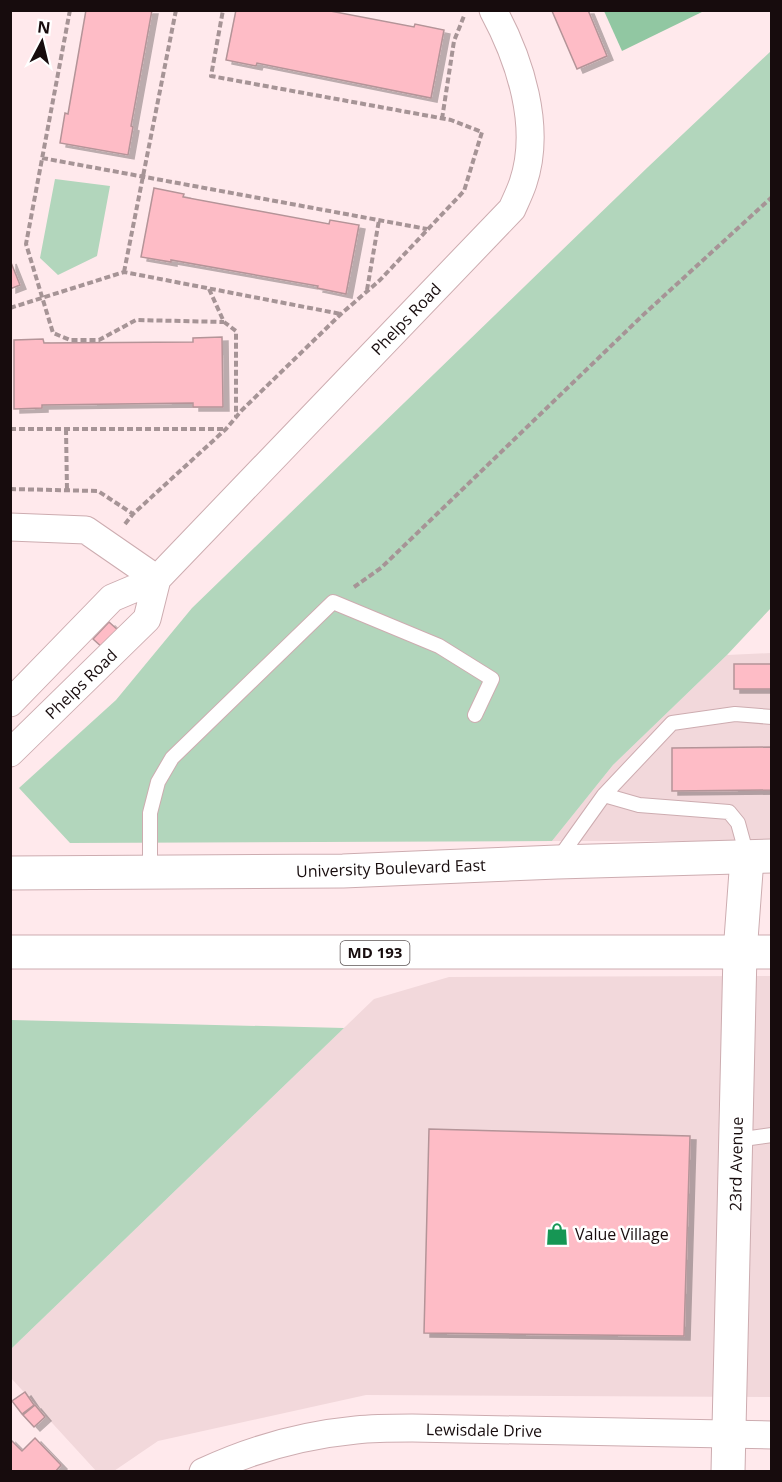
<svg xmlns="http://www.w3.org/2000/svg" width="782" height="1482" viewBox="0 0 782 1482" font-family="'Open Sans',sans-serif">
<defs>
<filter id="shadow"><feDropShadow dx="6" dy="4" stdDeviation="0" flood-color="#0004"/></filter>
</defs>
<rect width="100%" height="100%" fill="#ffe9ec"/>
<!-- built -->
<path fill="#f2d8db" d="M771 653V841H552L613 765 727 655Z
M771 976V1397L366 1395 158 1441 114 1471 97 1472 11 1378V1349L374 999 449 977Z"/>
<!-- green -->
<path fill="#b2d6bc" d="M771 51V608L727 655 613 765 552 841 70 843 19 788 116 700 192 608 648 167Z
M55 179 110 186 97 256 58 275 40 258Z
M11 1020 344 1028 11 1349Z"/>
<!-- water -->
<path fill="#91c7a2" d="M604 11H704L622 51Z"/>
<!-- building -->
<path fill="#febcc6" stroke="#b49498" stroke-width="1.5" filter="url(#shadow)" d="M86 10H152L131 126 133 127 128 155 60 143 65 113 68 114Z
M236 10H325L414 27 415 24 444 30 431 98 257 63 256 66 226 60Z
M588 10 607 56 577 69 552 11Z
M154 188 184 194 183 197 329 224 330 220 359 225 346 294 317 288 318 286 171 260V262L141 257Z
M10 260 20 285 10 289Z
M222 337 223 407H193V403L42 405V408L14 409V340L43 339 44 343 193 342V338Z
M109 622 120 632 104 649 93 639Z
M734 664H772V689H734Z
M772 747V790L672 791V748Z
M429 1129 690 1136 684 1336 424 1333Z
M25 1392 34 1405 22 1414 12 1401Z
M35 1405 45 1417 34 1427 23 1415Z
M35 1438 61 1465 55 1472H10V1439L22 1451Z"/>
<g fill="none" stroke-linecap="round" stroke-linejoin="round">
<!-- service casing -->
<g stroke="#cdacb0" stroke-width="16">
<path id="service" d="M604 795 639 805 729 812 738 823 747 856
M559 858 604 795 672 723 735 714 772 717
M150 872V813L158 782 172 758 333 602 439 646 492 679 475 715
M736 1140 772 1135"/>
</g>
<!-- minor casing -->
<g stroke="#cdacb0" stroke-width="29">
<path id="minor" d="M10 527 86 530 157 579
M10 703 112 598 157 579 512 209C516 200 520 192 523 183 542 127 520 60 493 10
M10 753 147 619 157 579
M203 1472C250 1450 304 1435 356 1430 374 1428 393 1428 412 1428L772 1435"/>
</g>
<!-- tertiary casing -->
<g stroke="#cdacb0" stroke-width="35">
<path id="tertiary" d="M728 1472 740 953 747 858"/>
</g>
<!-- primary casing -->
<g stroke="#cdacb0" stroke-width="35">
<path id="primary" d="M10 873 343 871 557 862 772 856
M10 952H772"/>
</g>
<!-- path -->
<path stroke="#a69496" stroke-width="4" stroke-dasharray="6 3" stroke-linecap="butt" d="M70 10 26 244 53 333 70 340H99L136 320 224 322
M442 119 454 41 464 16
M42 158 427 229
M124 272 176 10
M209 289 224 322 236 331V417
M367 290 379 220
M10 308 124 272 341 314
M10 429H226
M66 429 67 490
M10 489 98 491 133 514
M125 524 133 514 226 429 242 410 341 314 380 280 464 191 482 132 451 120 211 76 223 10
M354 587 381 568 642 316 772 197"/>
<!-- service -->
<use href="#service" stroke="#fff" stroke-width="14"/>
<!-- minor -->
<use href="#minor" stroke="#fff" stroke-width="27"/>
<!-- tertiary -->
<use href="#tertiary" stroke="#fff" stroke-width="33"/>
<!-- primary -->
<use href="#primary" stroke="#fff" stroke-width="33"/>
</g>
<!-- icons -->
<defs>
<g id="shop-bare" transform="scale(1.8)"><path d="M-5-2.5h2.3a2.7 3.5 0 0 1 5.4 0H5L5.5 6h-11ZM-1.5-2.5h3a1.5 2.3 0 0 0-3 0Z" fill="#169654" stroke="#fff" stroke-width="2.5" paint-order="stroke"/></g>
</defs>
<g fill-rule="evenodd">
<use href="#shop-bare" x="557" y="1234"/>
</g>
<g text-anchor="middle" stroke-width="5" stroke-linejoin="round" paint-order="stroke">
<!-- shield labels -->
<rect fill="#fff" stroke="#5d5556" stroke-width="1.5" x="340.5" y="941" width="69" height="24" rx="4.5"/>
<g font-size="15" font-weight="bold" fill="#170c0d">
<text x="375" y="958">MD 193</text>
</g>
<!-- street labels -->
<g font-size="16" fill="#170c0d" stroke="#fff">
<text transform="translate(406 319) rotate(-46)" y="6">Phelps Road</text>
<text transform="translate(81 684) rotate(-44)" y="6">Phelps Road</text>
<text transform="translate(391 868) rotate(-2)" y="6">University Boulevard East</text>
<text transform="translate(736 1164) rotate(-89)" y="6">23rd Avenue</text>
<text transform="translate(484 1430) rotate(1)" y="6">Lewisdale Drive</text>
</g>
<!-- poi labels -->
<g font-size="16" fill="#170c0d" stroke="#fff" text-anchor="start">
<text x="575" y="1240">Value Village</text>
</g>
</g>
<!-- border -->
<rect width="782" height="1482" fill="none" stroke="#170c0d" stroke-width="24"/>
<!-- north arrow -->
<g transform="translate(42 42) rotate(7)" stroke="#ffffff" stroke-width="4.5" paint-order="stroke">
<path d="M0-4.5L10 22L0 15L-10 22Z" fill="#170c0d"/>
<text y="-9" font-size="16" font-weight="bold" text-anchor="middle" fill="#170c0d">N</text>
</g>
</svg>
